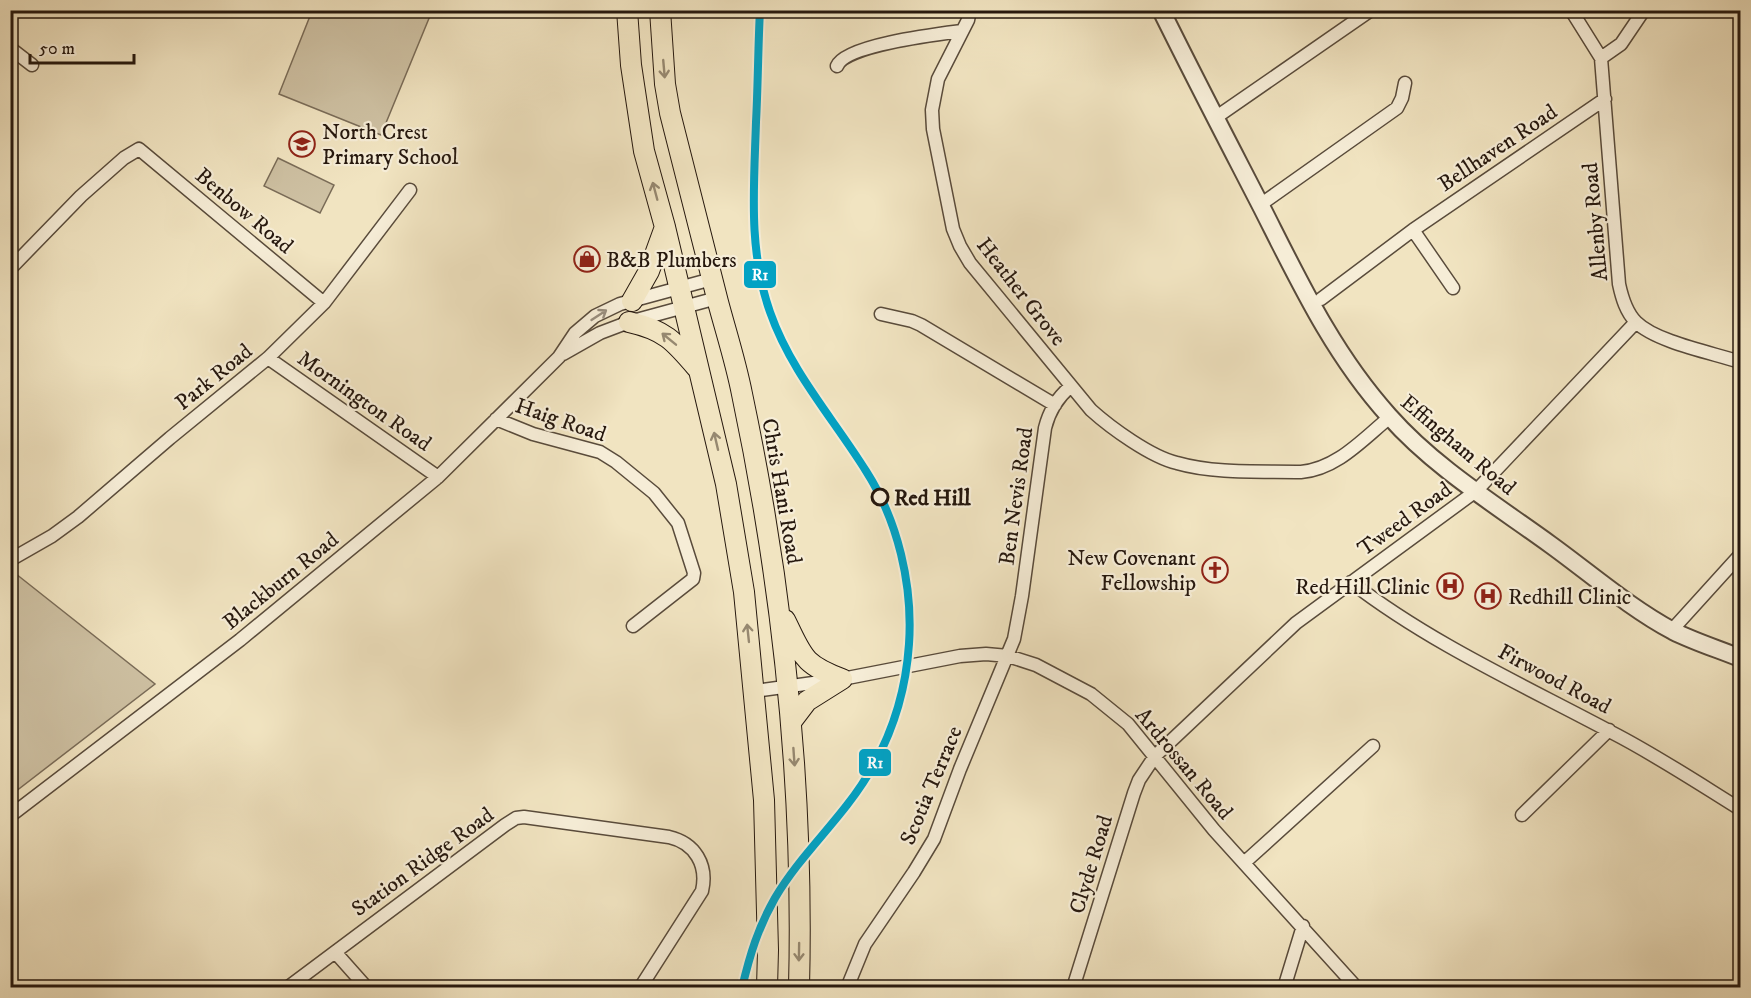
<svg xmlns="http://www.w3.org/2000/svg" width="1751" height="998" viewBox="0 0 1751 998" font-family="'IM FELL DW Pica',serif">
<rect width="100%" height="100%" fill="#f1e4c1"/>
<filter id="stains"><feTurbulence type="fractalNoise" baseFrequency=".00333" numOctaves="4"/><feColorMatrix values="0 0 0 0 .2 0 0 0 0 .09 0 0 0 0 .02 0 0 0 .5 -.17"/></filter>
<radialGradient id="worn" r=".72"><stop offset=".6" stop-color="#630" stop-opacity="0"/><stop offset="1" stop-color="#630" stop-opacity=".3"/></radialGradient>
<!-- green -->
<path fill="#cec1a3" stroke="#7a6c58" stroke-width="1.5" d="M312 11H432L381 135 279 94Z
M278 158 334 185 320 213 264 186Z
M11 570 155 684 11 795 10 570Z"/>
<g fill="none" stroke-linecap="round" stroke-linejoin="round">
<!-- minor casing -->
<g stroke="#594b3b" stroke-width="15">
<path id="minor" d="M970 10 968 20 938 79 932 110 933 129 953 229 960 246 970 263 1091 410C1111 428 1151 457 1177 463 1215 474 1262 471 1301 472 1337 469 1363 439 1390 417
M1571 10 1601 58 1619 284C1622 298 1626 312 1636 322 1656 342 1713 353 1740 362
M10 48 32 65
M1601 58 1621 44 1644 10
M837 66C845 45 939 34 962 31
M1215 118 1371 10
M1260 205 1397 108 1402 98 1405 83
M1413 230 1453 288
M10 269 81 196 124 158 139 149 324 303
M1321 299 1413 230 1605 99
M881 314 912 321 921 325 1055 405
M563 354 600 333 629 322 717 298
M268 358 438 477
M496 419 533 434 600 452 616 462 654 493 678 523 694 573 693 579 633 626
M10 560 52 536 78 517 170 438 268 358 324 303 410 190
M1351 582C1430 643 1523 685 1611 732 1656 755 1698 783 1740 809
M1672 630 1740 555
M755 691 842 679 960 656 986 654 1008 656 1036 665 1091 694 1128 724 1214 830 1357 988
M1522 815 1609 730
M10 816 240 640 438 477 559 357 575 333 595 316 620 304 712 279
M1245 862 1373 746
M335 952 367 988
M287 988 505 825 516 818 524 817 669 837C695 843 708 865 702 891L640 988
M847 988 865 944 914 872 934 839 960 769 1014 639 1022 596 1045 428C1049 412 1057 398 1070 387
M1073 988 1134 793 1139 780 1155 756 1296 623 1476 491 1636 322
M1284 988 1303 926"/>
</g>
<!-- tertiary casing -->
<g stroke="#594b3b" stroke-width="20">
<path id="tertiary" d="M1161 10C1194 77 1228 142 1262 208 1299 281 1333 354 1389 416 1434 467 1496 505 1551 545 1591 574 1630 608 1673 631 1695 642 1718 649 1740 658"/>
</g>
<!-- primary casing -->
<g stroke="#26180e" stroke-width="22">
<path id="primary" d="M627 10 631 65 644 151 665 227 726 484 744 592 764 800 768 950 767 988
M660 10 665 84 670 113C686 176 702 239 718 302 726 332 736 363 742 394 783 588 804 789 799 988
M632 301 649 271 665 227
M629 322C665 330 674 341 697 368
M785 620C803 656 802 664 842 679
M791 722 807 701 842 679"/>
</g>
<!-- minor -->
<use href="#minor" stroke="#f6edd7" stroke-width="12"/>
<!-- tertiary -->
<use href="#tertiary" stroke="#f6edd7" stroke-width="16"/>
<!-- primary -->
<use href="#primary" stroke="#f1e4c1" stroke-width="20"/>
<!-- rail-1 casing -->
<g stroke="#f6edd7" stroke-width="12">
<path id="rail-1" d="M742 988C750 954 758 928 775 898 795 864 823 836 847 805 884 758 905 704 909 644 913 585 898 521 866 471 833 418 791 372 770 312 748 250 754 187 756 122 758 85 758 48 760 10"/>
</g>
<!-- rail-1 -->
<use href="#rail-1" stroke="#02a2c4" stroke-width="8"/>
</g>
<!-- one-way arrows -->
<defs><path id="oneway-shaft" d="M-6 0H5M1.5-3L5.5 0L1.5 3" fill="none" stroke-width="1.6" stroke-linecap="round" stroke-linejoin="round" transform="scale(1.5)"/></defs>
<g stroke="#968870">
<use href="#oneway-shaft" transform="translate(664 69) rotate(85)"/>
<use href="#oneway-shaft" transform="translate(655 191) rotate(-105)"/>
<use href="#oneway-shaft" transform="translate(669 339) rotate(-141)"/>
<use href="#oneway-shaft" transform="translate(716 441) rotate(-103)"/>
<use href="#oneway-shaft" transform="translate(748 633) rotate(-96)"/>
<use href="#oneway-shaft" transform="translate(794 757) rotate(86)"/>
<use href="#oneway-shaft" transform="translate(799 952) rotate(91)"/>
</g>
<use stroke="#988d7d" href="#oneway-shaft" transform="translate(599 315) rotate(-33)"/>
<!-- icons -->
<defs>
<g id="school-ring" transform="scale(1.35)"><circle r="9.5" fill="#f6edd7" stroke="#8f2418" stroke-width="1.5"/><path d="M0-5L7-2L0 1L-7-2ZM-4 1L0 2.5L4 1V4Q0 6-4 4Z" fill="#8f2418"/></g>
<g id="shop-ring" transform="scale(1.35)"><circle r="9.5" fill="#f6edd7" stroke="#8f2418" stroke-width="1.5"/><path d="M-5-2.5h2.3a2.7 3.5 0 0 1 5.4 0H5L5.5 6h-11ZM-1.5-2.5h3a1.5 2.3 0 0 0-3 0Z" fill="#8f2418"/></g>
<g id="church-ring" transform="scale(1.35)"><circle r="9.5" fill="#f6edd7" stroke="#8f2418" stroke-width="1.5"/><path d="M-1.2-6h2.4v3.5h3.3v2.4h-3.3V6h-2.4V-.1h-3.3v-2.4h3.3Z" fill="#8f2418"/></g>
<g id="hospital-ring" transform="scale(1.35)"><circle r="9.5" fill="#f6edd7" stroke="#8f2418" stroke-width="1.5"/><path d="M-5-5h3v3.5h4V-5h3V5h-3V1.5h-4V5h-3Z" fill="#8f2418"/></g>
</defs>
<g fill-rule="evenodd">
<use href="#school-ring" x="302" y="144"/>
<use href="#shop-ring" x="587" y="259"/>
<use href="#church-ring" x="1215" y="570"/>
<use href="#hospital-ring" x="1450" y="586"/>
<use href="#hospital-ring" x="1488" y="596"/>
</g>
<!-- markers -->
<circle fill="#f6edd7" stroke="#26180e" stroke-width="3" cx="880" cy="497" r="8"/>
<g text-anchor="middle" stroke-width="4.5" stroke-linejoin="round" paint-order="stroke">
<!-- poi labels -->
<g font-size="22" fill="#26180e" stroke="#f6edd7" text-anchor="start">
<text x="322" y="139">North Crest<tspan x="322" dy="25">Primary School</tspan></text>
<text x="606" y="267">B&amp;B Plumbers</text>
<text x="1196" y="565" text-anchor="end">New Covenant<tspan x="1196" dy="25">Fellowship</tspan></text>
<text x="1430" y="594" text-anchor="end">Red Hill Clinic</text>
<text x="1508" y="604">Redhill Clinic</text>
</g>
<!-- street labels -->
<g font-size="22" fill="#26180e" stroke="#f6edd7">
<text transform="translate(1497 147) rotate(-34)" y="8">Bellhaven Road</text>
<text transform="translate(245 210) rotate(40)" y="8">Benbow Road</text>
<text transform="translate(1594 222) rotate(-95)" y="8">Allenby Road</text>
<text transform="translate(1022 291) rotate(52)" y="8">Heather Grove</text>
<text transform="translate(213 376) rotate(-39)" y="8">Park Road</text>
<text transform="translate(365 400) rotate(35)" y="8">Mornington Road</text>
<text transform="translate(561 419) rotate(19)" y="8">Haig Road</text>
<text transform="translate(1459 444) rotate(40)" y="8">Effingham Road</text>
<text transform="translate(783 491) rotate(80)" y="8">Chris Hani Road</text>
<text transform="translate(1015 496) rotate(-82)" y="8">Ben Nevis Road</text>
<text transform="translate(1404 518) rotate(-36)" y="8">Tweed Road</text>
<text transform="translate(280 580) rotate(-39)" y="8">Blackburn Road</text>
<text transform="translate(1555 678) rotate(28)" y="8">Firwood Road</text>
<text transform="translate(1185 763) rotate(50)" y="8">Ardrossan Road</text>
<text transform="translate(930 785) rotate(-67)" y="8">Scotia Terrace</text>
<text transform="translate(422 861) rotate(-36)" y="8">Station Ridge Road</text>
<text transform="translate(1090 864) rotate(-73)" y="8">Clyde Road</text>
</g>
<!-- stop labels -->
<g font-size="22" font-weight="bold" fill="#26180e" stroke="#f6edd7" text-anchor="start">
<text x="894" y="505">Red Hill</text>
</g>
</g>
<g stroke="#f6edd7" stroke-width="2">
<rect x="743" y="260" width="34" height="29" rx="6" fill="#02a2c4"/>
<rect x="858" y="748" width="34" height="29" rx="6" fill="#02a2c4"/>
</g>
<g font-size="16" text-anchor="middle" font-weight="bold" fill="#fff">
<text x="760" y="280">R1</text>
<text x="875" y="768">R1</text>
</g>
<!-- margin -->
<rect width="1751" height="998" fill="none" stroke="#f1e4c1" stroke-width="36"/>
<rect x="12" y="12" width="1727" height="974" fill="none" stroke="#26180e" stroke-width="3"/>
<rect x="18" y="18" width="1715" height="962" fill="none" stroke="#26180e" stroke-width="1.5"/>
<!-- scale -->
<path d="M30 54v9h104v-9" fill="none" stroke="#26180e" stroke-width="3"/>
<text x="39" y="54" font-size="18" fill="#26180e" stroke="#f6edd7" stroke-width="4.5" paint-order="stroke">50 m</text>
<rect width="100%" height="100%" filter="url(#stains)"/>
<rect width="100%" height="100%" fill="url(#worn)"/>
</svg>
